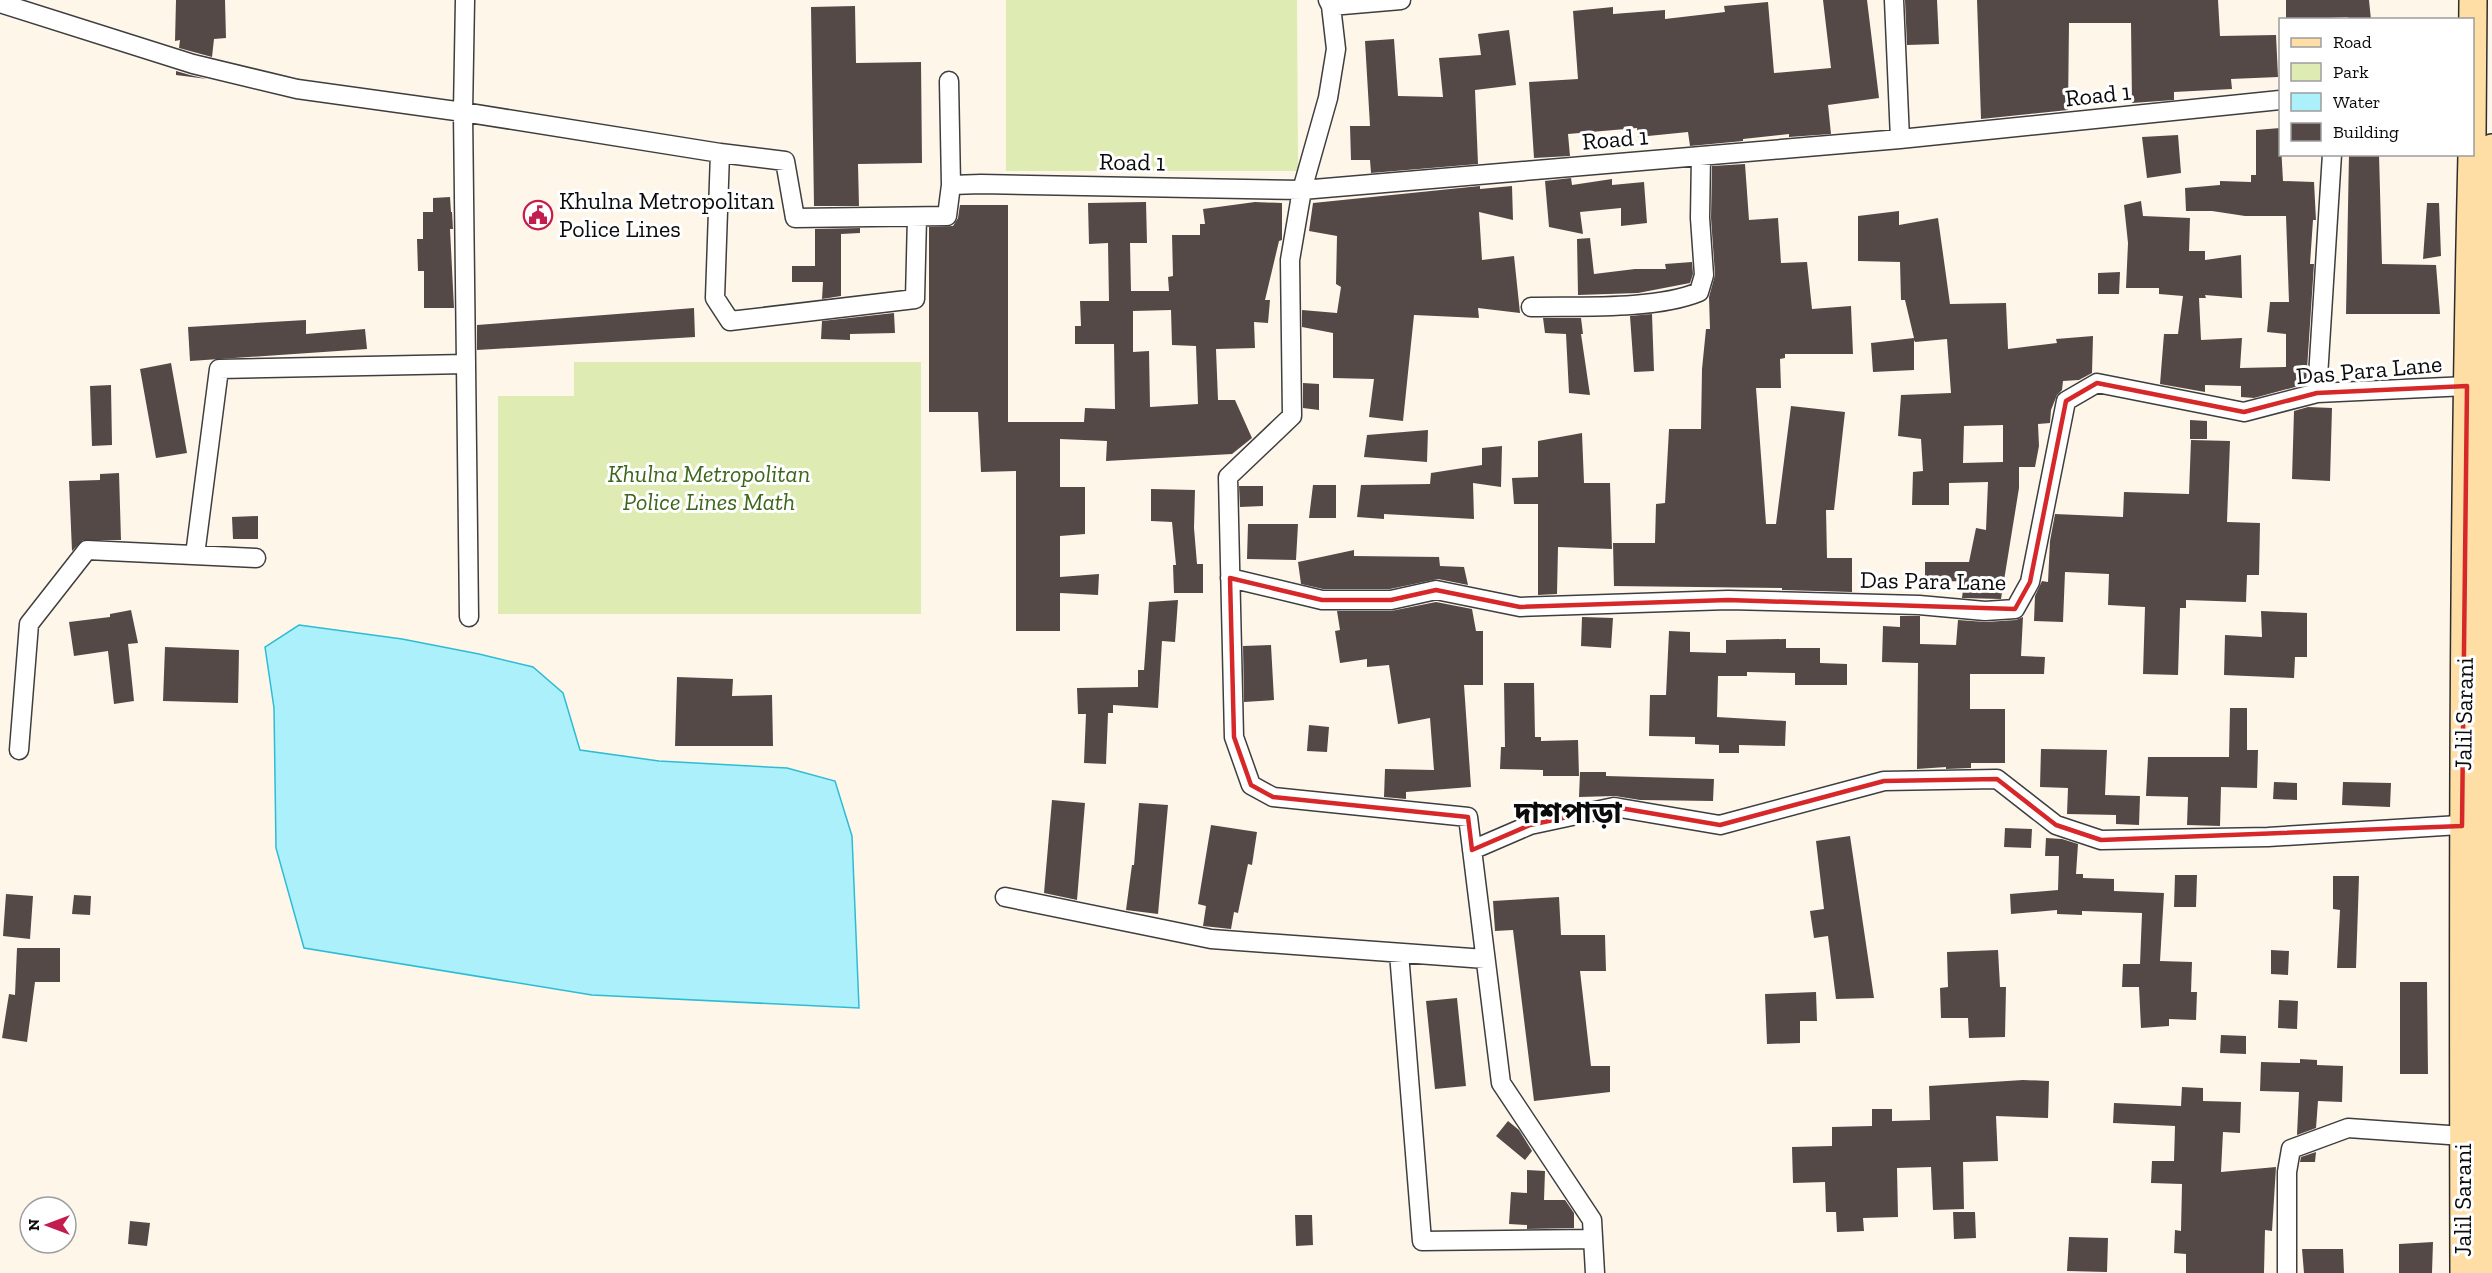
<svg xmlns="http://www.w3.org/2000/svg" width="2492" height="1273" viewBox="0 0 2492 1273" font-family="'Zilla Slab','Noto Sans Bengali',serif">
<rect width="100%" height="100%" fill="#fff6ea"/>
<!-- green -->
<path fill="#deebb2" d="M1006 0H1297L1298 171H1006Z
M574 362H921V614H498V396H574Z"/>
<!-- water -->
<path fill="#abf0fa" stroke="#2ebcd5" stroke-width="1.5" d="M299 625 402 639 479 654 533 667 563 693 580 750 659 761 787 768 835 781 852 836 859 1008 592 995 304 948 276 848 274 708 265 647Z"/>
<!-- building -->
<path fill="#554947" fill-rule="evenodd" d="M176 0H225L226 38 214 39 212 57 179 48 180 40 175 41Z
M1823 0H1867L1879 98 1828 105 1831 134 1789 137V134L1743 139V141L1690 146 1688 132 1638 137 1637 128 1568 134 1570 156 1534 158 1529 82 1578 79 1573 11 1613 7V14L1665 10V19L1725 12 1724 6 1768 2 1774 73 1831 68Z
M1905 0H1937L1939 44 1907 45Z
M1977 0H2218L2220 36 2276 35 2278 77 2231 79 2232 89 2174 92V100L2132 103 2131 23H2069L2068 110 1981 119Z
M2286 0H2369L2371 20H2348V17L2286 20Z
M855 6 856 63 921 62 922 163 858 164 859 206H814L811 7Z
M1509 30 1516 85 1475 90 1478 164 1371 173 1370 160H1351L1350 126H1370L1365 41 1394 39 1398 96 1443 97 1439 58 1481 55 1478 34Z
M176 71 190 75 207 79 176 75Z
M2280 128 2283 181 2314 182 2316 220H2313L2310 264H2314L2306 384 2254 398 2241 397V386L2205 385V392L2160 384 2164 334H2178L2183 296 2159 294V288H2126L2128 243 2124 205 2141 201 2143 216 2190 218 2189 251H2205V260L2241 255 2242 298 2205 295 2206 298H2199L2201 340 2242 338 2240 368 2286 367V334L2267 332 2270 302H2289L2286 216H2245L2212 211H2186L2185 188 2220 185V181L2251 182V175H2256V130Z
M2178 135 2181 173 2147 178 2142 137Z
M2349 154H2379L2382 264 2436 265 2440 314H2346Z
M1745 164 1749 220 1778 218 1781 263 1807 262 1812 309 1851 306 1853 354H1785V358L1780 359 1781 388H1756L1766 524H1776L1791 406 1845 412 1834 510H1826L1827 558H1852V592L1782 590V588L1614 586 1613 543H1655L1656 504 1665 503 1669 429H1701L1702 369 1706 329H1710L1709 297 1715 275 1711 218 1712 166Z
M1571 178 1572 185 1612 179V185L1644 182 1647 223 1621 226V208L1580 212 1583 234 1549 227 1545 181Z
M1480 186V189L1512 186 1513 220 1479 212 1482 260 1514 256 1520 313 1478 308 1479 318 1414 315 1403 421 1369 417 1374 379 1333 378V333L1302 327V310L1337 313 1341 287 1336 284 1337 236 1309 231 1313 203Z
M450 197 451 212H452L453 229H450L454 308H424V271H418L417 239H423V212H433V198Z
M1146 202 1147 243H1130L1131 291H1169L1168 277 1173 276 1172 235H1200V224H1205L1203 209 1255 202 1282 203V240L1279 241 1265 300H1270L1268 323 1254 322 1255 348 1216 349 1218 400H1235L1252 438 1232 454 1106 461 1107 441 1060 439V487H1085V534L1060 536V577L1099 574 1098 595 1060 593V631H1016V471L981 472 978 412H929V227L953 226 958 218 960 205H1008V422H1084L1085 408 1115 409 1114 344H1075V326H1081L1080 301H1109L1108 243 1089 244 1088 203ZM1171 310 1172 345 1196 346 1198 404 1150 407 1149 351 1133 352V311Z
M2427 203H2439L2441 256 2423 259Z
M1899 211V225L1938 218 1950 304 2006 303 2008 349 2057 343 2056 339 2093 336 2092 373 2079 380 2063 381 2062 390 2057 395 2051 410 2050 423 2038 424 2039 446 2035 467H2019V488L2001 599 1962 598 1964 581 1925 582V562H1969L1976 528 1986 530 1988 482 1949 483V505H1912L1913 472 1923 471 1921 439 1898 436 1901 395 1951 393 1947 339 1915 342 1914 340V370L1873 372 1871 343 1914 338 1905 300H1901L1900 262 1858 261V216ZM2003 425V462L1963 463 1964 426Z
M860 228V233L841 234V296L822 299 823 282H792V266H815V229Z
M1590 238 1594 274 1635 269H1666L1665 264 1692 262 1693 274 1690 283 1638 293 1578 295 1577 239Z
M2120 272 2119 294H2098V273Z
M694 308 695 337 477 350V325Z
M894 313 895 333 850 334V340L821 339 822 321Z
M1652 314 1654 371 1634 372 1630 316Z
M1543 318H1581L1583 334H1581L1590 395 1569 393 1566 334 1545 333Z
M306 320V334L365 329 367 349 190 361 188 327Z
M171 363 187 453 156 458 140 369Z
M1303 383 1319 384V410L1303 408Z
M111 385 112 445 92 446 90 386Z
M2308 407 2332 408 2330 481 2292 479 2294 411Z
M2190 420 2207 421V439H2190Z
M1428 430 1427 462 1364 457 1367 435Z
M1582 433 1584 483H1610L1612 549 1558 547 1557 594 1538 595V504H1514L1512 478 1538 477V441Z
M2191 440 2230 441 2227 522 2260 523 2259 575H2247L2246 602 2186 600V608H2180L2178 675 2143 674 2145 607 2108 605 2109 574 2065 572 2063 622 2034 621 2035 596 2042 581 2048 582 2050 541 2055 514 2123 517 2124 492 2189 494Z
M1502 446 1501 487 1473 483 1474 519 1384 514V519L1357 517 1361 485 1430 484 1431 473 1482 465V448Z
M119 473 121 540H83L72 551 69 481 100 480V474Z
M1313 485H1336V518H1309Z
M1239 486H1263V506L1240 507Z
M1151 489 1195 490 1194 528 1197 564H1203V593H1174L1173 565H1176L1172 522 1151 521Z
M258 516V539H233L232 517Z
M1248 524H1298L1296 560 1247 559Z
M1354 550V556L1439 557 1440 566 1464 567 1468 585 1438 579 1390 589H1323L1301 584 1298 562Z
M1178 600 1175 642 1162 641 1158 708 1113 705V713H1108L1106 764 1084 763 1086 714H1078L1077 688 1138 687V670H1144L1149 602Z
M1436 602 1472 609 1476 631H1483V685H1464L1471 787 1406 792V799L1384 797 1385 769 1434 770 1430 718 1398 724 1389 665 1367 667V659L1340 663 1335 631 1340 630 1337 611H1391Z
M131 610 138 643 128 644 134 701 114 704 108 651 74 656 69 622 110 617V614Z
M2261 611 2307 613V657H2295L2294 678 2224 675 2225 635 2262 637Z
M1900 616H1920V644L1956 645 1958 620 1986 622 2016 620 2023 617 2021 656 2045 657 2044 674H1970V709H2005V763H1971V768L1946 769V767L1917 769 1918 663 1882 662 1883 626 1900 627Z
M1582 617 1613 618 1611 648 1581 646Z
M1669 631 1690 632V652L1726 653V640L1786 639V648H1820V663L1847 664V685H1795V673L1747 672V676H1718L1717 717 1786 721 1785 746 1739 745V753H1719V745L1695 744V737L1649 736 1650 695H1666Z
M1271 645 1274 700 1244 702 1243 646Z
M165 647 239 650 238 703 163 701Z
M677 677 733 679 732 696 772 695 773 746H675Z
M1504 683H1534L1535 737H1541V741L1578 740 1579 776H1543V770L1500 769 1501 747H1505Z
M2230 708H2247V750H2258L2257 788 2221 787 2220 826 2187 825 2188 797 2146 796 2148 757H2229Z
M1309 725 1329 727 1327 752 1307 751Z
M2041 749 2107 750 2105 795 2140 796 2139 825 2116 824V815L2067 814 2068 788 2040 787Z
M1580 772H1606V776L1714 779 1713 801 1640 800 1615 796 1579 797Z
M2274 782 2297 783V800L2273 799Z
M2343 782 2391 783 2390 807 2342 805Z
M1052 800 1085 803 1077 900 1044 893Z
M1139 803 1168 805 1158 914 1126 910 1132 865H1134Z
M1211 825 1257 832 1252 865 1248 864 1238 913 1234 912 1231 929 1203 926 1206 906 1198 904Z
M2005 828 2032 829 2031 848 2004 847Z
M1850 836 1874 998 1836 999 1828 936 1814 938 1810 911 1824 909 1816 841Z
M2046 838 2062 839 2078 844 2076 874H2083V878L2114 879V891L2164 893 2160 961 2192 962 2191 992H2197L2196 1020 2169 1019V1026L2141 1028 2139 987H2122L2123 964H2140L2142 913 2082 911V915L2057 914V910L2011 914 2010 894 2058 890 2059 856H2045Z
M2175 875H2197L2196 907H2174Z
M2333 876H2359L2356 968H2337L2340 910 2333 909Z
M6 894 33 896 30 939 3 936Z
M74 895 91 896 90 915 72 914Z
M1559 897 1561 935H1605L1606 971H1580L1591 1066H1610V1092L1534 1101 1513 930 1495 931 1493 901Z
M17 948H60V982H35L27 1042 2 1038 9 994 15 995Z
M1998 950 2000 987H2006L2005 1037 1969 1038 1968 1018H1941L1940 988 1948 987 1947 952Z
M2271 950 2289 951 2288 975 2271 974Z
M2400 982H2427L2428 1074H2400Z
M1816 992 1817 1021H1800V1043L1767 1044 1765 994Z
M1457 998 1466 1086 1435 1089 1426 1001Z
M2279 1000 2298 1001 2297 1029 2278 1028Z
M2221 1035 2246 1036V1054L2220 1053Z
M2300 1059 2317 1060V1065L2343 1066 2342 1102 2318 1101 2316 1128 2297 1135 2299 1092 2260 1091 2261 1062 2300 1063Z
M2023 1080 2049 1081 2048 1118 1996 1116 1998 1161 1963 1162 1964 1209 1933 1210 1931 1167 1897 1168 1898 1217 1863 1218 1864 1231 1837 1232 1836 1212H1826L1825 1182 1793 1183 1792 1147 1832 1146V1127L1872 1126V1109H1892V1121L1930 1120 1929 1086Z
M2182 1087 2203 1088V1101L2241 1102 2240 1133 2223 1132 2221 1172 2276 1167 2272 1231 2265 1230 2264 1273H2186V1254L2174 1253 2175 1230 2181 1231 2182 1184 2151 1183 2152 1161H2174L2175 1126 2113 1123 2114 1103 2181 1106Z
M1508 1121 1519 1130 1532 1151 1525 1160 1496 1136Z
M2316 1152 2315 1162H2300L2301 1157Z
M1527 1170 1545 1171 1544 1200H1565L1574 1213V1228L1527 1229V1225L1509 1224 1511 1192 1527 1193Z
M1953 1212H1975L1976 1238 1954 1239Z
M1295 1215H1312L1313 1245 1296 1246Z
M130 1221 150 1223 147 1246 128 1244Z
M2069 1237 2108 1238 2107 1272 2067 1271Z
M2433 1242 2432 1273H2399V1244Z
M2302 1249H2343L2344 1273H2304Z"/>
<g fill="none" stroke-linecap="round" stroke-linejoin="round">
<!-- street casing -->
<g stroke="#3e3e3e" stroke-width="21">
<path id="street" d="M465 0 463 112 469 617
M1328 0 1331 6 1336 49 1328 98 1302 190 1290 260 1292 416 1228 477 1234 737 1251 785 1273 797 1468 817 1501 1083 1592 1220 1595 1273
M1894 0 1900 139
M0 3 193 64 297 89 463 112 720 153 715 298 730 321 915 299 917 217
M1331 6 1401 0
M720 153 785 161 795 218 947 216 951 185 949 81
M951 185 981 184 1302 190 1900 139 2280 100
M1531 307C1580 306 1655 310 1699 292L1704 275 1700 218 1701 156
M2317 393 2332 154
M195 555 219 369 466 364
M1230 578 1322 600H1391L1436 590 1520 607 1728 600 1919 605 1985 611 2015 609 2030 582 2066 401 2097 383 2244 412 2317 393 2467 386
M19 750 29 624 87 550 256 558
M1472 850 1530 825 1614 807 1720 825 1884 781 1997 779 2056 825 2101 840 2268 837 2475 824
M1005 897 1211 939 1485 959
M1399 953 1422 1241 1593 1239
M2287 1273V1172L2291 1149 2348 1128 2463 1136"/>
</g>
<!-- secondary casing -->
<g stroke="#2d2d2d" stroke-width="30">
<path id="secondary" d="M2472 135 2473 0
M2464 1273C2463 900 2463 527 2472 154
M2486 1273 2487 386 2492 148"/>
</g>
<!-- street -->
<use href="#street" stroke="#fff" stroke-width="18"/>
<!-- secondary -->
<use href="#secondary" stroke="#ffdea5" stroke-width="27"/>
</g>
<!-- marked area -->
<path fill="none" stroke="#d62828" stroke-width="4.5" stroke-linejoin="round" d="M2097 383 2244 412 2317 393 2467 386 2462 826 2101 840 2056 825 1997 779 1884 781 1720 825 1614 807 1530 825 1472 850 1468 817 1273 797 1251 785 1234 737 1230 578 1322 600H1391L1436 590 1520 607 1728 600 2015 609 2030 582 2066 401Z"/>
<!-- icons -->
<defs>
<g id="civic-ring" transform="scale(1.5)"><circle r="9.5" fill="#fff" stroke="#c31c4e" stroke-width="1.5"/><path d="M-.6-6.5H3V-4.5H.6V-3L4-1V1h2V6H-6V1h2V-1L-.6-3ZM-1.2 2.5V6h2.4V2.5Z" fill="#c31c4e"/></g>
</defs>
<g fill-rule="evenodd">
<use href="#civic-ring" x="538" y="215"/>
</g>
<g text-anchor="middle" stroke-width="6" stroke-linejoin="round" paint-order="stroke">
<!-- street labels -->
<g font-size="24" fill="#0b0b0b" stroke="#fff">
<text transform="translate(2098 95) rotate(-6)" y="8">Road 1</text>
<text transform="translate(1615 139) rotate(-5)" y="8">Road 1</text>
<text transform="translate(1132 162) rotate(1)" y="8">Road 1</text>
<text transform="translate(2369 370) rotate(-5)" y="8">Das Para Lane</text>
<text transform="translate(1933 581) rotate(1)" y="8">Das Para Lane</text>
<text transform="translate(2464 714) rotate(-89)" y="8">Jalil Sarani</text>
<text transform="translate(2463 1200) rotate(-90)" y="8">Jalil Sarani</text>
</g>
<!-- poi labels -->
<g font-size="24" fill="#0b0b0b" stroke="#fff" text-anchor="start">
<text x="559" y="209">Khulna Metropolitan<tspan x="559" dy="28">Police Lines</tspan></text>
</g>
<!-- park labels -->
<g font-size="24" font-style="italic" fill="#3c6619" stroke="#fff">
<text x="709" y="482">Khulna Metropolitan<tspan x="709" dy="28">Police Lines Math</tspan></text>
</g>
<!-- district labels -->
<g font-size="30" font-weight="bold" fill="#0b0b0b" stroke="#fff">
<text x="1568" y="823">দাশপাড়া</text>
</g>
</g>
<!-- legend -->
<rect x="2279" y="18" width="195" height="138" fill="#ffffff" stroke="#9d9d9d" stroke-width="1.5"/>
<rect x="2291" y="38" width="30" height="9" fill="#ffdea5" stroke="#9d9d9d" stroke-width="1.5"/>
<text x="2333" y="48" font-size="18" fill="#0b0b0b">Road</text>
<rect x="2291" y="63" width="30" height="18" fill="#deebb2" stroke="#9d9d9d" stroke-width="1.5"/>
<text x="2333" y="78" font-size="18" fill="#0b0b0b">Park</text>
<rect x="2291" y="93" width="30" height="18" fill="#abf0fa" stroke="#9d9d9d" stroke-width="1.5"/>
<text x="2333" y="108" font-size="18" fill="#0b0b0b">Water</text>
<rect x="2291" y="123" width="30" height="18" fill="#554947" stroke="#9d9d9d" stroke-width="1.5"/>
<text x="2333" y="138" font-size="18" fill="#0b0b0b">Building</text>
<!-- north arrow -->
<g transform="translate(48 1225) rotate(270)"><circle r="28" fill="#ffffff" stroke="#9d9d9d" stroke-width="1.5"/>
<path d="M0-4.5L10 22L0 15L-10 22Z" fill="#c31c4e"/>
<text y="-9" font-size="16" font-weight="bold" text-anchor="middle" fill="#0b0b0b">N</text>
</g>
</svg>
